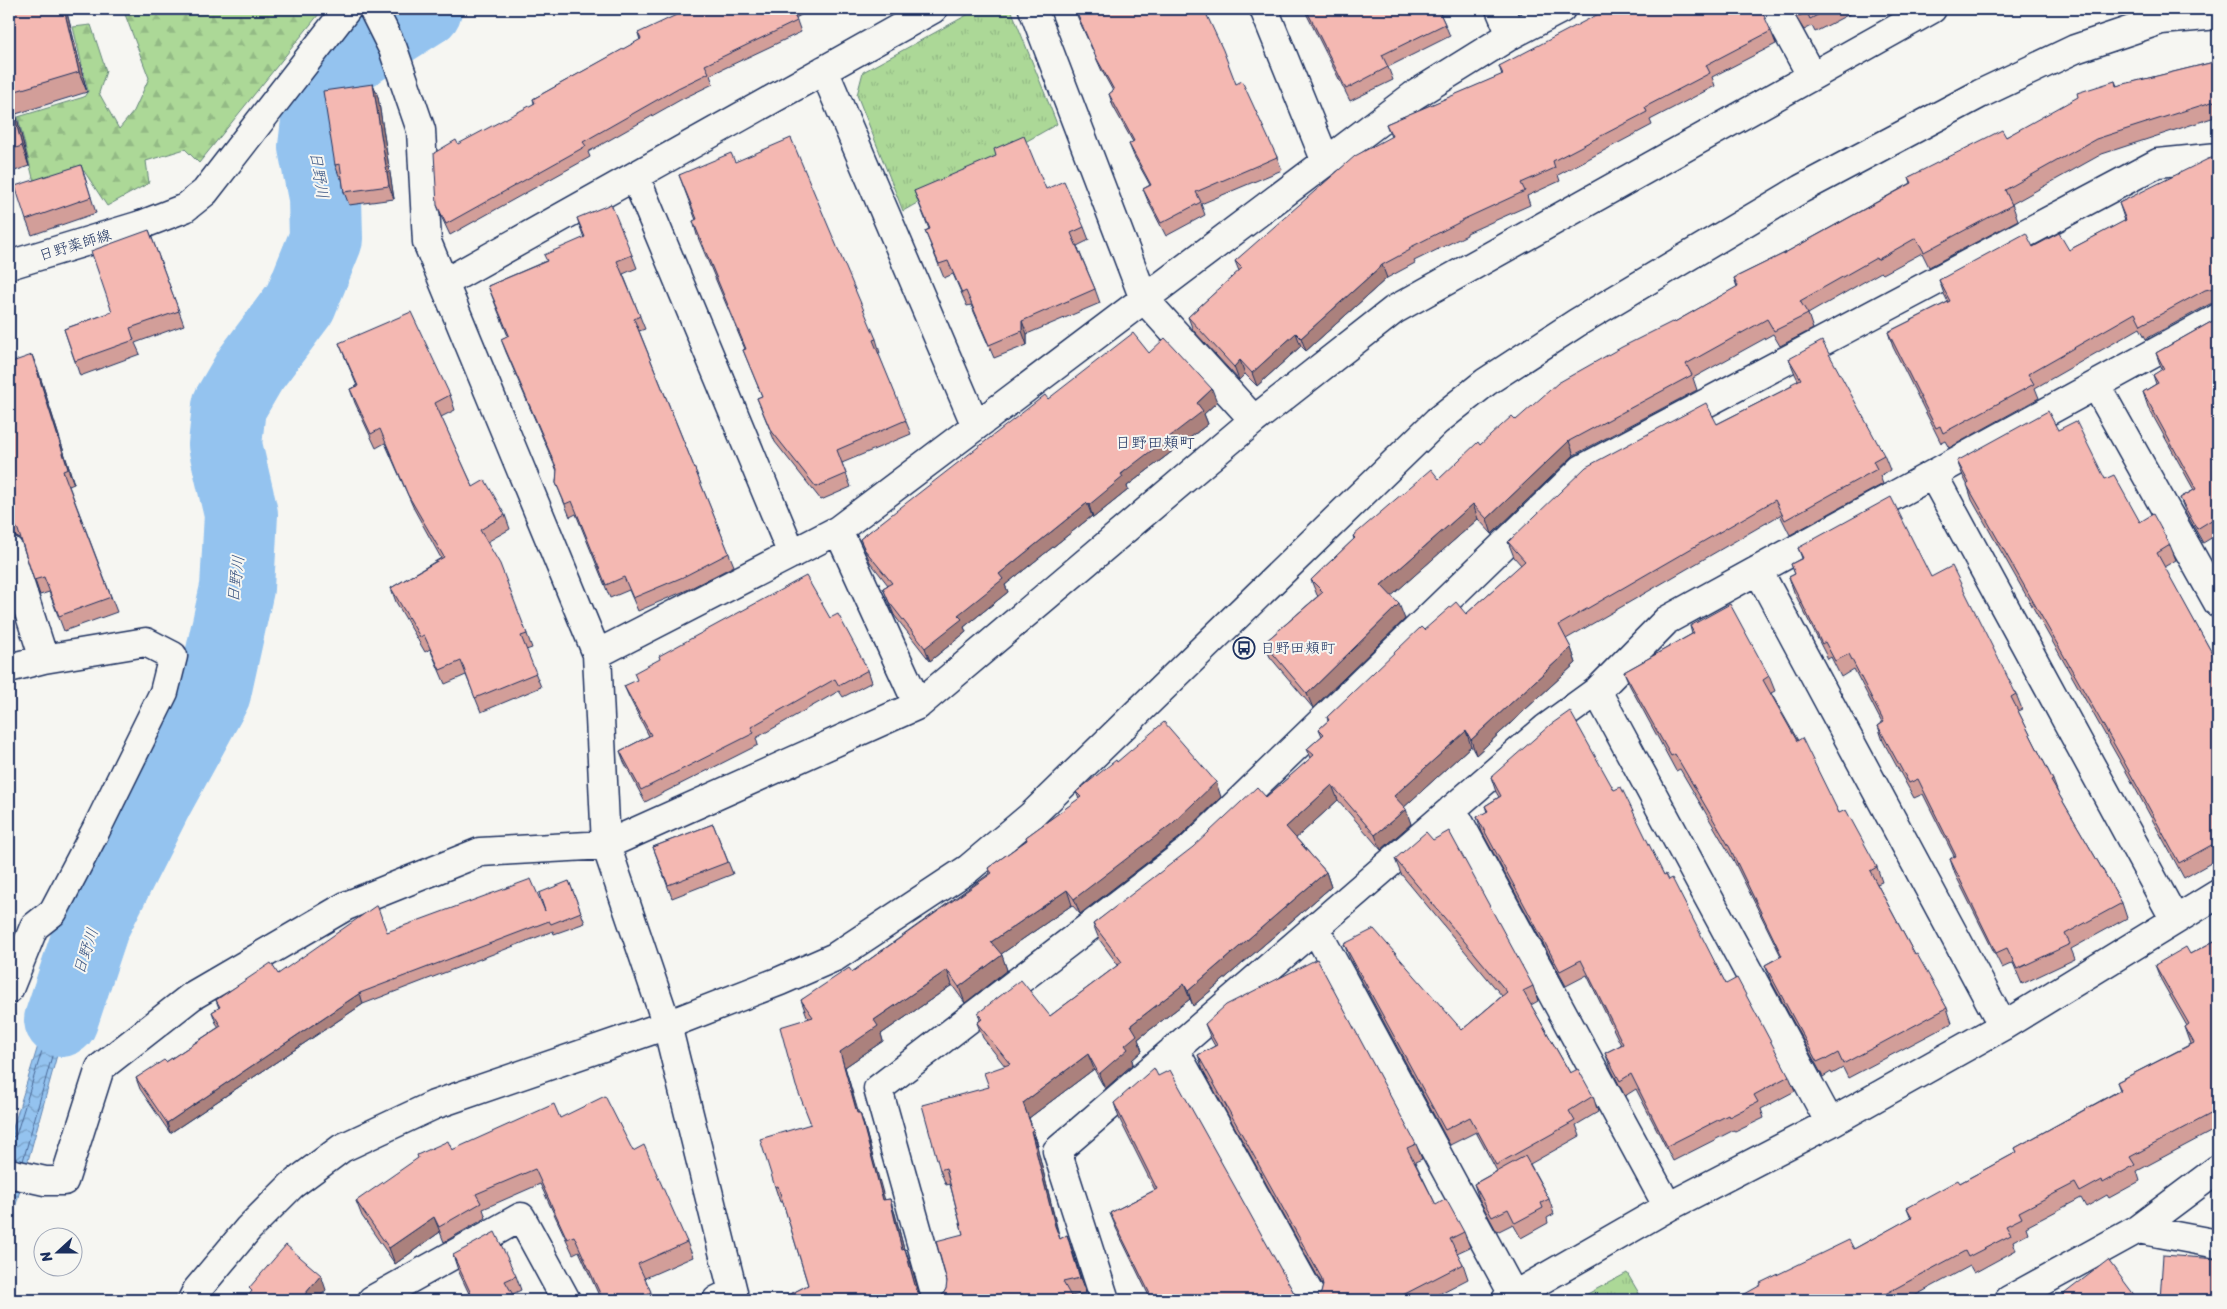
<svg xmlns="http://www.w3.org/2000/svg" width="2227" height="1309" viewBox="0 0 2227 1309" font-family="Sriracha,'Klee One',sans-serif">
<defs>
<pattern id="grass-tufts" width="24" height="20" patternUnits="userSpaceOnUse" patternTransform="scale(1.25)"><rect width="24" height="20" fill="#acd897"/><path d="M3 7l-1-3M5 7V3M7 7l1-3M15 17l-1-3M17 17v-4M19 17l1-3" fill="none" stroke="#93ba85"/></pattern>
<pattern id="forest-firs" width="22" height="20" patternUnits="userSpaceOnUse" patternTransform="scale(1.25)"><rect width="22" height="20" fill="#acd897"/><path d="M5 1l3.5 6h-7zM16 11l3.5 6h-7z" fill="#93ba85"/></pattern>
<pattern id="water-waves" width="16" height="10" patternUnits="userSpaceOnUse" patternTransform="scale(1.25)"><rect width="16" height="10" fill="#94c3ef"/><path d="M0 5q4-4 8 0t8 0" fill="none" stroke="#789fc5"/></pattern>
</defs>
<rect width="100%" height="100%" fill="#f6f6f2"/>
<filter id="ink" filterUnits="userSpaceOnUse"><feTurbulence type="fractalNoise" baseFrequency=".02" numOctaves="2"/><feDisplacementMap in="SourceGraphic" scale="10" xChannelSelector="R" yChannelSelector="G"/><feConvolveMatrix kernelMatrix="1 2 1 2 8 2 1 2 1" color-interpolation-filters="sRGB"/></filter>
<g filter="url(#ink)">
<!-- grass -->
<path fill="url(#grass-tufts)" stroke="#64847a" d="M978 9H1011L1057 124 903 211 857 95 863 72Z
M1627 1273 1643 1300H1576Z"/>
<!-- forest -->
<path fill="url(#forest-firs)" stroke="#64847a" d="M123 9H323L199 163 185 149 146 161 149 183 107 206 84 171 34 182 18 117 84 97 88 91 73 27 91 25 106 71 99 93 119 129 134 111 149 78Z"/>
<!-- water -->
<path fill="url(#water-waves)" stroke="#6488b5" d="M93 924 9 1230V1141L55 990Z"/>
<g fill="none" stroke-linecap="round" stroke-linejoin="round">
<!-- shore -->
<path stroke="#4b6a98" stroke-width="1" d="M9 1139 16 1135 60 992 68 977H71L73 980 23 1161"/>
<!-- river -->
<path stroke="#94c3ef" stroke-width="74" d="M61 1020 93 924 156 799 214 693 237 588 241 514 225 445 229 406 250 370 300 303 326 239 325 197 315 147 321 95 348 58 425 9"/>
<!-- street casing -->
<g stroke="#1b2f5e" stroke-width="31">
<path id="street" d="M373 9 393 49 421 130 427 242 597 654 606 845 667 1025 733 1292 717 1300
M1033 9 1144 299 1254 420
M1264 9 1326 162
M1500 9 1511 35
M1775 9 1811 75
M824 70 976 426
M635 176 792 554
M141 225 185 208 205 192 347 9
M444 283 933 9
M2096 385 2218 603
M1933 475 2175 920
M838 530 918 705
M9 550 44 659
M1758 570 2003 1026
M597 654 838 530 1413 96 1511 35 1561 9
M9 668 44 659 146 642 173 656 164 692 96 830 53 912 34 927 9 989
M1597 691 1830 1123
M1452 809 1668 1207
M1315 928 1514 1296
M1174 1049 1313 1300
M9 1173 45 1181H64L100 1068 192 996 346 906 480 852 606 845 918 705 1254 420 1394 310 1932 9
M2138 1229 2218 1244
M372 1300 521 1217 566 1300
M937 1300 878 1089 1189 850 1582 469 2158 163 2218 157
M1105 1300 1057 1151 1546 728 1597 691 1667 620 2218 318
M1506 1300 1668 1207 1830 1123 2003 1026 2218 894
M2009 1300 2138 1229 2218 1169"/>
</g>
<!-- secondary casing -->
<g stroke="#1b2f5e" stroke-width="31">
<path id="secondary" d="M9 265 141 225
M192 1300 197 1290 248 1229 292 1185 342 1148 434 1105 667 1025 780 981 835 957 968 869 1031 816 1437 421 1486 382 1578 322 1801 189 1980 94 2075 49 2161 20 2218 15"/>
</g>
<!-- street -->
<use href="#street" stroke="#f6f6f2" stroke-width="28"/>
<!-- secondary -->
<use href="#secondary" stroke="#f6f6f2" stroke-width="28"/>
</g>
<!-- wall -->
<path fill="#d29e99" stroke="#1b2f5e" d="M9 9H66L87 92 16 114 29 166 9 173Z
M1074 9 1236 84 1277 157 1282 170 1201 204 1205 215 1166 236 1148 201 1143 189 1150 185 1134 156 1129 144 1133 142 1113 106 1109 94 1113 91 1102 71Z
M1304 9H1438L1445 24 1450 36 1388 67 1393 80 1350 101Z
M1791 9H1859L1815 32 1812 26 1804 30Z
M796 18 801 32 710 75 713 84 682 99 588 152 590 157 450 235 441 216 437 205 534 103 533 99 640 40 638 33Z
M1771 31 1776 44 1712 77 1715 86 1650 120 1652 125 1558 175 1560 181 1527 196 1530 205 1467 233V235L1414 261 1415 263 1387 278 1306 351 1301 346 1257 386 1245 374 1239 380 1193 330 1188 317 1239 271 1235 261 1391 137 1386 124 1502 75 1499 66Z
M2218 61V116L2102 154 2012 204 2018 220 1929 267 1922 253 1883 274 1881 272 1808 314 1813 329 1780 346 1773 334 1693 378 1697 390 1574 455 1492 534 1478 519 1391 596 1405 619 1313 708 1270 657 1264 643 1318 596 1317 595 1311 580 1354 539 1353 536 1439 479 1480 445 1516 420 1673 323 1737 287 1734 278 1783 254 1911 183 1909 177 2006 137 2115 81 2117 86Z
M373 84 378 97 394 199 349 205 344 192 342 178H340L335 165Z
M2218 156V303L2210 304 2146 339 2140 328 2035 388 2039 398 1949 448 1945 441 1941 443 1893 347 1888 332 1948 302 1944 294 1939 280 2033 247 2069 250 2125 221 2119 203Z
M735 162 876 339 880 353H878L911 434 842 463 851 487 821 500 775 442 757 398 762 396 743 350 745 349 697 235 693 221 696 220 679 175Z
M81 165 96 213 32 235 26 220Z
M1046 189 1084 227 1089 240 1077 246 1095 289 1100 303 1027 334V345L994 358 971 305 967 306 953 274 944 278 925 231 929 229 914 191Z
M577 218 632 255 637 268 623 274 645 329 639 331 734 566 687 590 638 611 629 590 610 598 576 514 570 517 556 483 557 471 506 352 501 339 508 336 488 286 546 261 584 238Z
M149 230 184 325 135 343 140 354 80 376 64 329 112 312Z
M2218 318V534L2203 543 2186 513 2180 498 2194 490 2148 407 2143 392 2156 384 2153 375 2162 370 2156 353Z
M339 343 450 395 455 410 441 417 473 487 505 515 510 529 487 542 527 634 532 648 526 650 541 687 481 712 466 675 445 684 430 649 425 652 396 602 391 588 441 558 414 509 385 443 376 448 355 403 350 389 357 386Z
M1149 353 1217 402 1204 414 1208 424 1127 486 1128 490 1093 518 1092 516 1005 585 1008 592 964 627 966 632 930 661 894 615 883 588 888 585 870 562 860 539 1048 399Z
M1789 359 1884 455 1890 470 1880 476 1883 484 1790 535 1780 515 1566 639 1571 648 1576 663 1476 755 1471 746 1404 807 1411 824 1381 850 1338 800 1296 838 1326 872 1331 887 1193 1006 1190 999 1138 1039 1142 1051 1132 1060 1133 1064 1105 1089 1094 1069 1029 1118 1038 1145 1037 1146 1060 1239 1067 1235 1086 1293 1071 1296 1073 1300H779L808 1285 783 1202H780L775 1187 810 1124 809 1018 807 1016 801 1000 852 972 990 873 988 868 1027 840 1026 837 1079 799 1076 792 1117 762 1221 797 1179 838 1080 914 1072 905 1001 954 1007 970 965 1003 952 985 881 1034 883 1041 845 1067 858 1113H860L865 1128 884 1200 890 1199 895 1214 904 1249 911 1264 919 1293 920 1296 927 1300H935L942 1296 946 1289 963 1234 950 1184 946 1185 940 1170 989 1087 1005 1066 983 1038 977 1023 980 1020 978 1013 1050 1016 1118 965 1099 939 1093 924 1266 797 1311 758 1307 749 1322 736 1319 729 1328 721 1327 717 1424 630 1466 614 1521 565 1514 557 1508 542 1717 424 1792 386 1798 380 1795 374Z
M9 363 38 370 74 484 69 486 117 612 64 631 49 592 40 595 22 543 20 539 13 535H9Z
M2058 430 2105 479 2140 522 2170 545 2176 560 2164 567 2218 664V859L2184 878 2128 775 1972 500 1967 484 1963 476 1957 461Z
M1798 548 1931 577 2016 694 2022 709 2018 711 2053 780 2058 793 2122 903 2127 918 2071 949 2075 959 2022 984 2013 963 2002 968 1955 874 1950 859 1954 856 1923 794 1914 798 1883 741 1878 726 1882 723 1854 669 1841 677 1831 657 1828 659 1794 592 1789 577 1795 574 1791 564 1802 558Z
M830 618 868 670 872 682 843 697 839 691 756 738 758 745 645 802 624 762 620 751 649 736 629 697 624 686Z
M1690 626 1769 676 1775 691 1771 693 1839 813 1877 867 1882 882 1877 884 1915 955 1947 1008 1952 1023 1848 1078 1843 1068 1832 1074 1831 1072 1823 1077 1770 979 1765 965 1781 956 1735 863 1680 769 1676 771 1630 686 1624 672 1692 634Z
M1491 777 1614 790 1664 875 1726 984 1789 1076 1795 1091 1761 1109 1764 1118 1735 1132 1734 1130 1673 1161 1636 1089 1625 1096 1611 1069 1605 1053 1621 1045 1587 975 1566 986 1482 832 1477 817 1487 812 1485 806 1499 797 1496 792Z
M713 824 733 874 672 898 653 847Z
M1395 859 1533 986 1538 1001 1531 1005 1570 1073 1593 1096 1598 1112 1576 1125 1580 1136 1530 1164 1549 1199 1554 1214 1547 1218 1548 1223 1521 1238 1513 1224 1497 1232 1479 1199 1474 1184 1497 1171 1476 1132 1450 1145 1350 959 1344 944 1462 1030 1502 996 1401 874Z
M569 881 585 923 554 934 553 931 363 1004 170 1133 140 1089 136 1078 166 1062 219 1027 216 1023 212 1012 219 1008 216 1000 278 974 387 932 544 908Z
M2218 939V1128L2137 1171 2140 1181 2109 1198 2107 1195 2086 1207 2081 1198 2026 1227 2028 1233 2013 1241 2016 1250 1974 1273 1970 1266 1907 1300H1734L1854 1249 1911 1218 1907 1208 1960 1183 2017 1152 2015 1148 2120 1090 2117 1082 2191 1044 2185 1027 2187 1026 2161 980 2155 965 2190 954Z
M1205 1024 1416 1144 1422 1159 1415 1162 1436 1205 1464 1232 1470 1247 1457 1253 1463 1264 1468 1279 1427 1300H1308L1315 1299 1321 1293 1323 1286 1203 1070 1198 1055 1215 1046 1211 1039Z
M1158 1076 1294 1293 1300 1299 1306 1300H1151L1116 1228 1110 1213 1155 1190 1119 1118 1114 1103Z
M560 1118 633 1151 687 1242 693 1257 645 1278 654 1300H601L579 1251 573 1254 540 1184 483 1209 486 1218 444 1242 440 1232 395 1264 362 1216 356 1201 452 1150Z
M453 1255 516 1276 521 1290 513 1294 516 1300H472L458 1270Z"/>
<!-- shaded-wall -->
<path fill="#ab817d" stroke="#1b2f5e" d="M64 9H66L87 92 79 72Z
M791 9H811L794 19Z
M373 84 378 97 394 199 389 186Z
M9 94 16 114 29 166 22 146Z
M1382 265 1387 278 1306 351 1301 338Z
M1022 321 1027 334V345L1022 331Z
M1296 333 1301 346 1257 386 1252 373Z
M32 355 38 370 74 484 68 469Z
M1240 360 1245 374 1239 380 1234 367Z
M1212 389 1217 402 1204 414 1208 424 1127 486 1128 490 1093 518 1089 505Z
M1569 441 1574 455 1492 534 1487 519Z
M1087 503 1092 516 1005 585 1008 592 964 627 966 632 930 661 925 648 999 574Z
M1473 504 1478 519 1387 600 1381 585Z
M1399 604 1405 619 1313 708 1307 694Z
M1571 648 1576 663 1476 755 1471 740Z
M1466 731 1471 746 1400 811 1394 796Z
M1216 782 1221 797 1179 838 1080 914 1074 899Z
M1332 785 1338 800 1292 842 1286 827Z
M1406 809 1411 824 1381 850 1375 835Z
M1326 872 1331 887 1193 1006 1188 991Z
M1067 890 1072 905 997 957 991 942Z
M1002 955 1007 970 965 1003 959 987Z
M947 970 952 985 881 1034 883 1041 845 1067 863 1128 857 1113 840 1052 874 1020Z
M1184 984 1190 999 1138 1039 1142 1051 1132 1060 1133 1064 1105 1089 1099 1074 1131 1025Z
M360 993 363 1004 170 1133 167 1123Z
M1088 1054 1094 1069 1029 1118 1038 1145 1023 1103Z
M860 1113 865 1128 889 1215 883 1200Z
M1031 1131 1037 1146 1060 1241 1055 1226Z
M890 1199 895 1214 908 1265 902 1250Z
M434 1217 440 1232 395 1264 389 1248Z
M1067 1235 1072 1250 1086 1293 1080 1278Z
M905 1249 911 1264 921 1300 916 1289Z
M321 1275 326 1290 317 1300H307L305 1294Z"/>
<!-- building -->
<path fill="#f4b8b2" stroke="#1b2f5e" d="M9 9H64L79 72 9 93Z
M689 9H791L797 21 705 65 709 73 678 88 583 142 586 146 446 224 437 205 434 153 456 140 458 144 535 103 533 99 641 39 638 33Z
M1075 9H1204L1223 50 1236 84 1242 81 1277 157 1196 192 1201 202 1161 223 1143 189 1151 185 1129 144 1134 141 1109 94 1114 90 1097 59Z
M1306 9H1438L1445 24 1382 55 1388 67 1346 89Z
M1608 9H1761L1771 31 1706 65 1710 73 1645 107 1647 112 1553 161 1555 168 1521 183 1525 191 1462 220V221L1409 248 1410 250 1382 265 1301 338 1296 333 1252 373 1240 360 1234 367 1188 317 1242 268 1235 261 1355 156 1392 136 1386 124 1503 74 1499 66Z
M1795 9H1829L1810 19 1807 12 1799 16Z
M2218 61V100L2096 139 2005 190 2012 205 1924 252 1916 238 1877 260 1876 258 1800 301 1808 314 1774 331 1767 319 1686 364 1692 375 1569 441 1487 519 1473 504 1381 585 1399 604 1307 694 1264 643 1323 592 1311 580 1355 538 1353 536 1431 469 1439 479 1478 442 1480 445 1512 416 1516 420 1558 383 1622 347 1672 322 1673 323 1738 286 1734 278 1783 254 1912 183 1909 177 2002 130 2006 137 2078 97 2077 93 2115 81 2116 86Z
M373 84 389 186 344 192 340 164 335 165 323 91Z
M9 95 22 146 9 150Z
M1024 136 1046 189 1064 181 1084 227 1071 233 1095 289 1022 321V331L989 345 966 291 962 293 948 261 939 264 925 231 930 229 914 191 996 156 994 149Z
M791 138 876 339 873 340 906 420 837 450 846 474 816 487 770 429 757 398 762 396 743 350 746 349 693 221 697 219 679 175 731 153 735 162Z
M2218 156V289L2214 288 2205 290 2141 325 2135 313 2028 374 2034 384 1943 433 1940 426 1936 428 1888 332 1950 301 1939 280 2026 233 2033 247 2059 233 2069 250 2126 220 2119 203 2208 159Z
M81 165 91 197 26 220 15 186Z
M611 204 632 255 617 261 640 316 634 319 729 553 683 577 633 598 624 577 606 585 572 501 565 504 556 483 557 469 501 339 509 335 488 286 547 261 544 255 585 237 577 218Z
M149 230 179 311 130 328 134 340 75 361 64 329 112 312 91 251Z
M411 312 450 395 435 403 473 487 485 480 505 515 480 530 500 564 527 634 521 636 536 673 475 698 461 661 440 670 424 635 420 637 391 588 444 557 408 495 380 429 371 434 350 389 358 386 339 343Z
M2218 318V516L2197 529 2180 498 2196 489 2143 392 2158 383 2153 375 2164 368 2156 353Z
M1133 333 1149 353 1165 338 1212 389 1197 403 1203 411 1121 474 1123 477 1089 505 1087 503 999 574 1003 579 958 615 962 619 925 648 889 602 883 588 892 583 865 550 860 539 1045 395 1048 399Z
M1822 341 1884 455 1873 461 1877 469 1785 520 1775 500 1559 625 1571 648 1471 740 1466 731 1394 796 1406 809 1375 835 1332 785 1286 827 1326 872 1188 991 1184 984 1131 1025 1137 1035 1125 1045 1128 1049 1099 1074 1088 1054 1023 1103 1033 1130 1031 1131 1055 1226 1060 1239 1067 1235 1080 1278 1063 1282 1073 1300H779L808 1285 778 1186 775 1187 760 1139 811 1124 796 1086 780 1027 813 1017 801 1000 849 968 852 972 992 873 988 868 1027 840 1026 837 1081 797 1076 792 1116 760 1117 762 1164 722 1216 782 1173 823 1074 899 1067 890 991 942 1002 955 959 987 947 970 874 1020 878 1026 840 1052 857 1113H860L883 1200 890 1199 902 1250 905 1249 916 1289 920 1296 927 1300H935L942 1296 946 1289 947 1281 936 1241 963 1234 946 1168 940 1170 922 1105 989 1087 984 1073 1010 1064 977 1023 982 1019 978 1013 1021 980 1050 1016 1122 962 1093 924 1193 847 1257 787 1266 797 1314 755 1307 749 1324 734 1319 729 1329 720 1327 717 1421 627 1424 630 1456 602 1466 614 1525 561 1508 542 1586 467 1706 403 1717 424 1792 386 1791 384 1801 379 1789 359Z
M32 355 68 469 63 471 111 597 59 616 44 577 34 580 18 530 14 524 9 521V363Z
M2048 411 2058 430 2076 421 2105 479 2114 475 2140 522 2153 514 2170 545 2157 553 2218 664V838L2216 839 2217 842 2179 863 2123 760 1967 485 1969 483 1957 461Z
M1891 497 1931 577 1952 566 2016 694 2011 697 2053 780 2051 781 2122 903 2065 934 2070 944 2017 969 2007 948 1996 953 1950 859 1956 856 1918 779 1909 783 1878 726 1884 722 1849 654 1835 661 1825 642 1822 644 1789 577 1795 574 1791 564 1803 558 1798 548Z
M806 576 830 618 838 614 868 670 839 686 835 679 751 727 754 733 641 790 620 751 651 735 624 686 637 680 634 673 660 659 659 656Z
M1730 604 1769 676 1763 680 1797 741 1802 738 1839 813 1846 810 1877 867 1870 871 1915 955 1917 954 1947 1008 1843 1064 1838 1053 1827 1059 1826 1058 1817 1062 1765 965 1782 956 1730 848 1675 754 1671 756 1624 672 1694 633 1690 626Z
M1570 711 1614 790 1621 787 1664 875 1666 874 1669 880 1672 878 1726 984 1737 978 1789 1076 1754 1095 1758 1102 1729 1117 1728 1115 1667 1146 1631 1074 1620 1081 1605 1053 1623 1044 1581 960 1560 971 1477 817 1488 811 1485 806 1501 796 1491 777 1550 725Z
M713 824 728 862 668 885 653 847Z
M1449 831 1533 986 1523 991 1570 1073 1578 1069 1593 1096 1569 1111 1575 1121 1496 1165 1470 1117 1445 1130 1344 944 1374 929 1462 1030 1507 992 1395 859 1426 832 1433 840Z
M531 879 545 911 539 893 569 881 581 912 551 924 549 921 360 993 167 1123 136 1078 164 1060 166 1062 221 1026 212 1012 220 1007 216 1000 271 963 278 974 377 905 387 932Z
M2218 939V1099L2216 1100 2218 1103V1110L2130 1157 2135 1165 2103 1183 2102 1180 2080 1192 2075 1183 2019 1212 2022 1218 2006 1226 2011 1235 1968 1257 1965 1251 1874 1300H1734L1761 1285 1760 1283 1849 1240 1854 1249 1912 1217 1907 1208 1958 1180 1960 1183 2017 1152 2015 1148 2121 1090 2117 1082 2194 1043 2185 1027 2189 1024 2155 965 2186 947 2190 954Z
M1317 959 1416 1144 1407 1148 1436 1205 1446 1199 1464 1232 1450 1239 1463 1264 1403 1295 1404 1298 1400 1300H1308L1315 1299 1321 1293 1323 1285 1321 1277 1198 1055 1217 1045 1205 1024 1226 1005Z
M1154 1068 1158 1076 1170 1070 1294 1293 1300 1299 1306 1300H1153L1110 1213 1157 1189 1114 1103Z
M605 1096 633 1151 644 1145 687 1242 638 1264 651 1292 633 1300H603L574 1236 567 1239 535 1169 476 1194 481 1203 439 1227 434 1217 389 1248 356 1201 418 1158 417 1155 448 1141 452 1150 554 1104 560 1118Z
M1525 1156 1549 1199 1541 1203 1543 1208 1515 1223 1508 1209 1492 1217 1474 1184Z
M495 1232 516 1276 505 1281 516 1300H474L453 1255Z
M286 1245 321 1275 305 1294 312 1300H245L252 1291 249 1288Z
M2163 1255 2218 1259V1300H2160Z
M2108 1260 2138 1300H2051L2054 1298 2056 1300Z"/>
</g>
<!-- icons -->
<defs>
<g id="bus-ring" transform="scale(1.125)"><circle r="9.5" fill="#f6f6f2" stroke="#1b2f5e" stroke-width="1.5"/><path d="M-5-6H5V4H4V6H2V4H-2V6H-4V4H-5ZM-3.5-4V0h7V-4ZM-3.5 1.2v1.5H-2V1.2ZM2 1.2v1.5H3.5V1.2Z" fill="#1b2f5e"/></g>
</defs>
<g fill-rule="evenodd">
<use href="#bus-ring" x="1244" y="648"/>
</g>
<g text-anchor="middle" stroke-width="4" stroke-linejoin="round" paint-order="stroke">
<!-- street labels -->
<g font-size="15" fill="#1b2f5e" stroke="#f6f6f2">
<text transform="translate(75 245) rotate(-17)" y="5">日野薬師線</text>
</g>
<!-- poi labels -->
<g font-size="15" fill="#1b2f5e" stroke="#f6f6f2" text-anchor="start">
<text x="1260" y="653">日野田頬町</text>
</g>
<!-- water labels -->
<g font-size="16" font-style="italic" fill="#395482" stroke="#f6f6f2">
<text transform="translate(320 175) rotate(81)" y="6">日野川</text>
<text transform="translate(235 579) rotate(-83)" y="6">日野川</text>
<text transform="translate(85 951) rotate(-72)" y="6">日野川</text>
</g>
<!-- neighbourhood labels -->
<g font-size="16" fill="#1b2f5e" stroke="#f6f6f2">
<text x="1155" y="448">日野田頬町</text>
</g>
</g>
<!-- margin -->
<rect width="2227" height="1309" fill="none" stroke="#f6f6f2" stroke-width="30"/>
<rect x="15" y="15" width="2197" height="1279" fill="none" stroke="#1b2f5e" stroke-width="2" filter="url(#ink)"/>
<!-- north arrow -->
<g transform="translate(58 1252) rotate(249)"><circle r="24" fill="#f6f6f2" stroke="#9ea6b7"/>
<path d="M0-4L9 19L0 12L-9 19Z" fill="#1b2f5e"/>
<text y="-8" font-size="14" font-weight="bold" text-anchor="middle" fill="#1b2f5e">N</text>
</g>
</svg>
